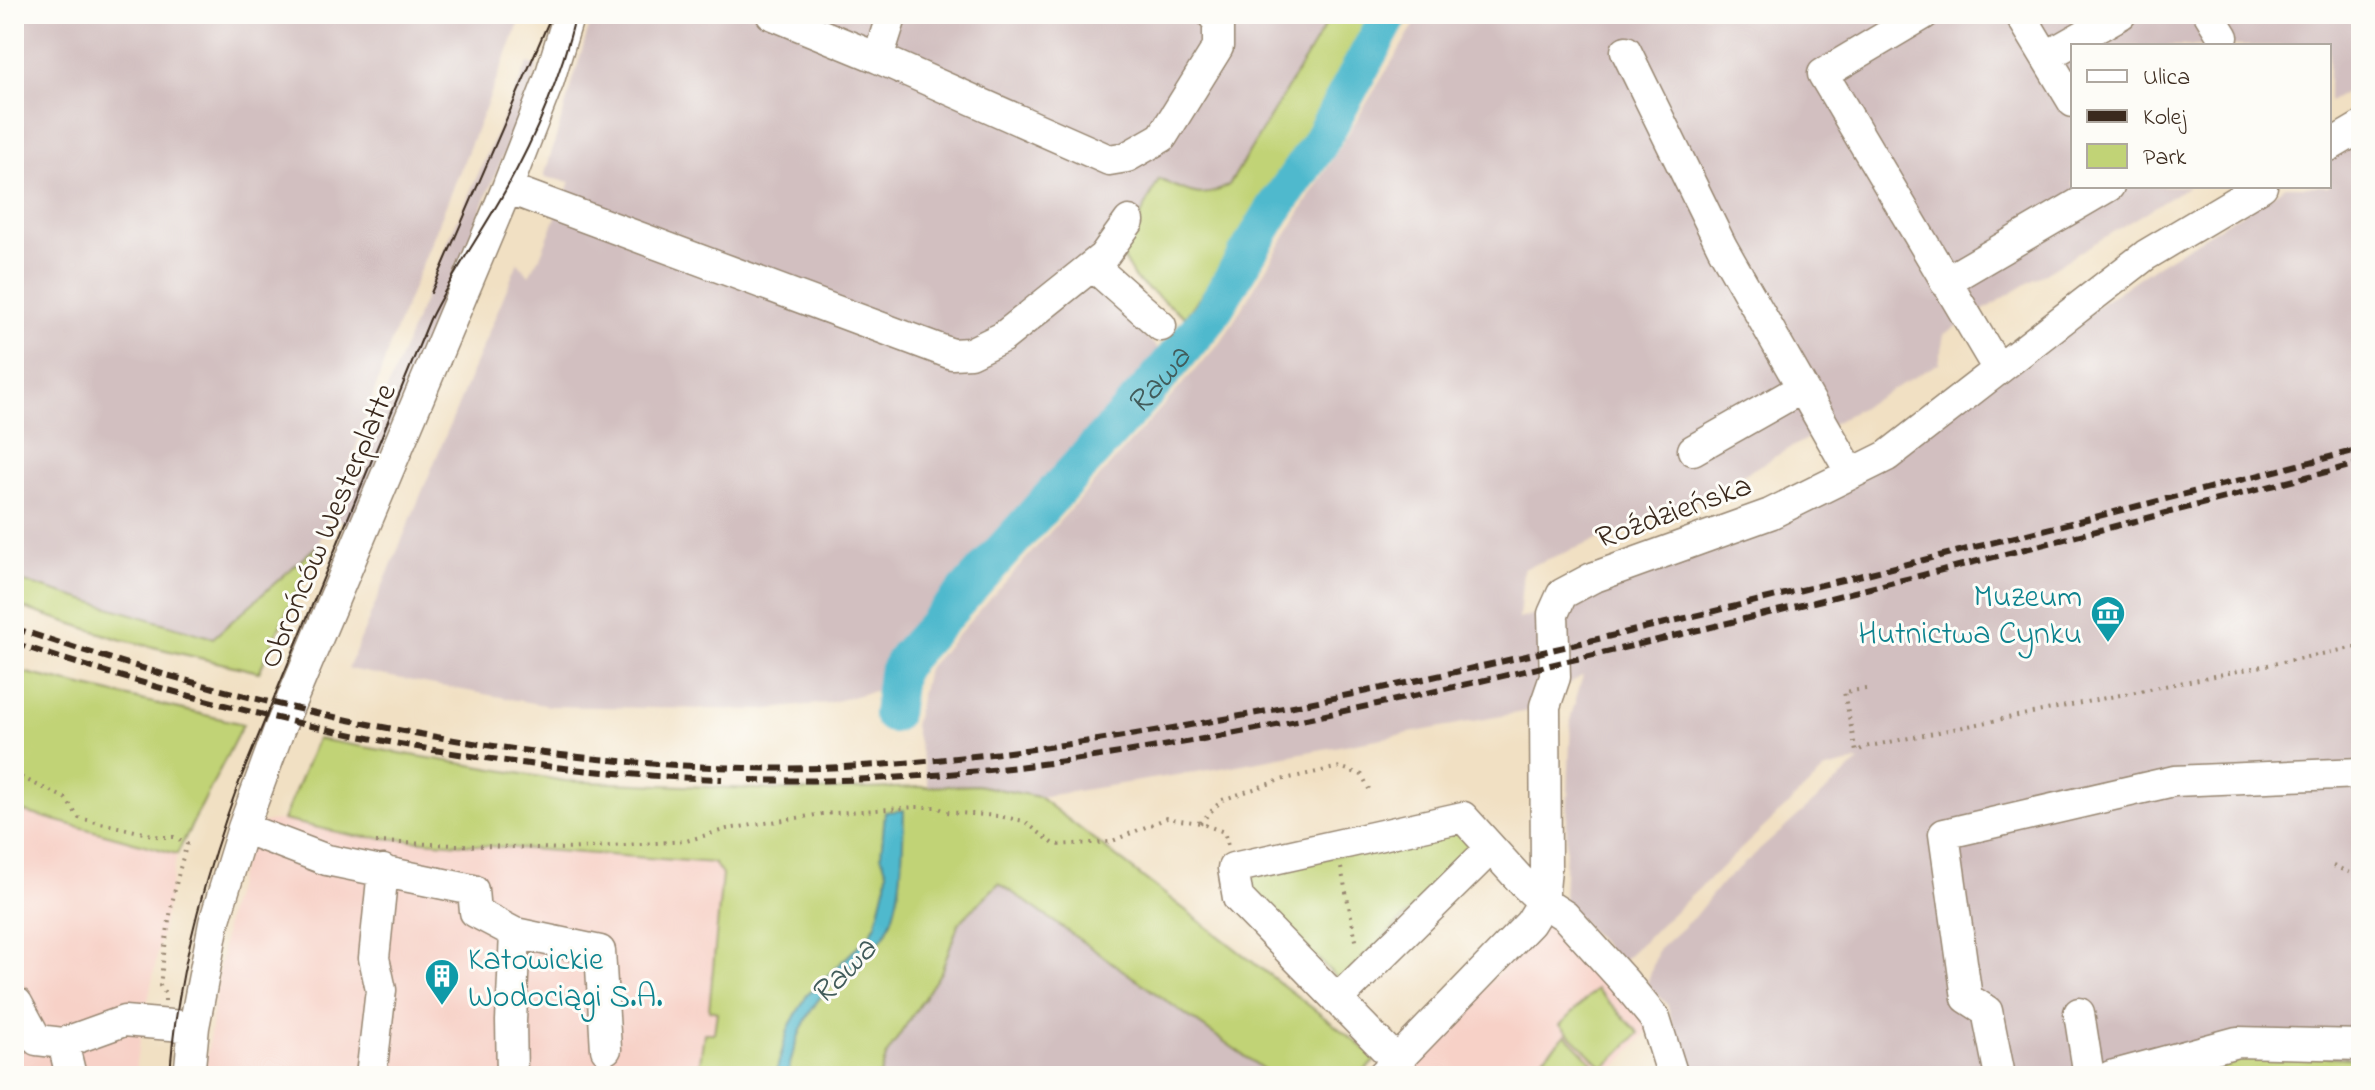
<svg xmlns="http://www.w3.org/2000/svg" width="2375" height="1090" viewBox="0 0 2375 1090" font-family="'Indie Flower',sans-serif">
<rect width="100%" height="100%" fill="#fdfcf7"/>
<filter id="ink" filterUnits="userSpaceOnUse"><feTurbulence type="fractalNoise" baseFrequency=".0125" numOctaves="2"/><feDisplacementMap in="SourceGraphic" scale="16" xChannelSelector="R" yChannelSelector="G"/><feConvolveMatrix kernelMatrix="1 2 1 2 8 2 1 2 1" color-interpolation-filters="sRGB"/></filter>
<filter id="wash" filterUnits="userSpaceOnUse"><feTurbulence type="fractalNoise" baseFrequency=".006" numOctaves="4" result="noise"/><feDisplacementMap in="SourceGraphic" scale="32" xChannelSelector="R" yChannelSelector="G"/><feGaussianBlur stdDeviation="1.8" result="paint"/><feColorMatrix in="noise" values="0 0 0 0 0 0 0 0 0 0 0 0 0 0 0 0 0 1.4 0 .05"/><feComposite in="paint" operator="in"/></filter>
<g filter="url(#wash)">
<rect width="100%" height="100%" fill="#f1e0c3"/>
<!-- built -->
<path fill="#f7d1c7" d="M14 809 177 854 136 1062V1076H14Z
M283 820 355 836 714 863 722 874 709 1009 717 1011 714 1033 704 1034 697 1076H204L227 915 254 824Z
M1554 910 1653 1025 1608 1076H1407Z"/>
<!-- industrial -->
<path fill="#d2bfc0" d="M14 14H523L391 342 357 444 318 545 213 638 14 579Z
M593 14H1315L1313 18 1327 23 1229 185 1214 194H1193L1159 179 1121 255 1068 265 1162 352 1023 513 892 652 878 690 828 703 761 710 549 706 348 669 518 262 529 275 540 257 570 182 544 177Z
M1421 14H2361V83L2329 102V46H2073V186H2189L1944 334 1939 363 1699 500 1523 569 1519 619 1580 600 1784 523 2154 267 2286 186H2329V160L2361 141V1059L2231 1049 2180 1076H1688L1667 1004 1647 984 1658 950 1694 917 1719 886 1860 761 1826 769 1620 963 1564 902 1571 716 1583 675 1528 711 1221 768 1039 797 977 785 929 787 914 726 927 669 1223 339Z
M528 63 538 67 525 103 351 525 334 518 449 239Z
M999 883 1273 1076H880L887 1054 941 972 959 923Z"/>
<!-- green -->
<path fill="#c1d376" stroke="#7e7e4a" stroke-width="2" d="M1315 14H1377L1311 132 1248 231 1185 317 1135 279 1121 255 1159 179C1186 191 1201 202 1229 185L1326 24 1313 18Z
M318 545 259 672 119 639 14 605V579L213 638Z
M14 670 243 724 177 854 14 809Z
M317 739 565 781 807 791 977 785 1039 797 1377 1058 1360 1076H1273L999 883 959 923 941 972 887 1054 880 1076H698L704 1033H714L717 1012 709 1010 722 875 714 863 355 836 283 820Z
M1457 828 1471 845 1465 857 1340 981 1244 885 1250 875Z
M1596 989 1639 1033 1604 1068 1560 1025Z
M1566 1035 1602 1072 1598 1076H1524Z
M2231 1049 2361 1059V1076H2180Z"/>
<!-- water -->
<path fill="#50b9cd" stroke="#467276" stroke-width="2" d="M904 810C903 845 903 908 883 937 870 956 849 968 833 983 808 1007 793 1042 788 1076H775L789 1027 807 995 869 936 876 924 886 883 887 872 881 855 885 812Z"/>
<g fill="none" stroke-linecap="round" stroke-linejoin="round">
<!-- river -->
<path stroke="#50b9cd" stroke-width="38" id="s1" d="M892 714 897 674 906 658 1155 382 1210 316 1273 211 1319 144 1390 14"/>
</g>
</g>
<g filter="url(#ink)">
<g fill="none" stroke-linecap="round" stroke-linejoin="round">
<!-- minor casing -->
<g stroke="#968570" stroke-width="33">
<path id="minor" d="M771 14 878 58 1109 160 1127 157 1162 137 1218 47V22L1212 14
M1924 14 1823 74 1998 369
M2020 14 2073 102
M2209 14 2223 37
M1626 51 1722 247 1851 473
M2047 56 2121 14
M878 58 892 14
M2329 146 2361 127
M507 188 952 354 970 353 1003 337 1103 257 1129 221
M1093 266 1161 326
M1945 282 2109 186
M1693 450 1802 388
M243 828 327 860 473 890 475 912 515 933 600 951 606 1049
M1337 1000 1491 848
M17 1003 37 1040 63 1043 124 1021 194 1027
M2079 1013 2089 1076
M63 1043 71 1076
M1396 1060 1238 898 1233 868 1463 817 1523 883 1543 902 1565 916 1624 981 1655 1019 1673 1076
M189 1076 194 1027 214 923 243 828 279 730 507 188 549 80 569 14
M371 1076 381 990 374 958 383 870
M512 1076 511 1021 515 933
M1382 1076 1530 923 1543 902 1546 868 1545 706 1555 677 1553 614 1562 594 1592 578 1770 514 1887 456 2146 255 2262 186
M2000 1076 1987 1011 1967 998 1944 834 2174 781 2361 773
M2111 1076 2237 1042 2361 1045"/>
</g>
<!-- path -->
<path stroke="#968570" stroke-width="4" stroke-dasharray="2 6" stroke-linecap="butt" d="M1866 689 1844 692 1856 752 1865 747 2361 646
M14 774 65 798 79 818 161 837H174L187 844C172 891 166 937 160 986L165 993V1002
M1200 823 1222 800 1280 780 1340 767 1362 775 1369 789
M376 842 565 849 686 841 727 829 822 814 916 807H937L947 812 998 816 1024 821 1055 845 1110 842 1167 818 1200 823 1224 832 1228 846
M2333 866 2361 877
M1341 868 1357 945"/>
<!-- minor -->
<use href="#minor" stroke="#fff" stroke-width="30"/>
<!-- tram -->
<path stroke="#3b2a1e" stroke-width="2" d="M431 293 552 14
M170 1076C176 977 204 877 238 785L430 319C452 274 481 234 505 191 536 136 561 75 576 14"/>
<!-- rail -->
<path stroke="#3b2a1e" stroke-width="6" stroke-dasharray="12 6" stroke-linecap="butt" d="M14 628C251 707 495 762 745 768 841 771 938 761 1033 749 1201 727 1366 693 1530 655 1808 590 2085 520 2361 449
M14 643C244 719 479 772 722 779
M750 780C1001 787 1250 733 1494 678 1784 612 2073 537 2361 463"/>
</g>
</g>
<!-- icons -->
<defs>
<g id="museum-pin" transform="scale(1.8)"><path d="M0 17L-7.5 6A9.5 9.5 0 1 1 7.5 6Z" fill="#0f9aa8" stroke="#fdfcf7"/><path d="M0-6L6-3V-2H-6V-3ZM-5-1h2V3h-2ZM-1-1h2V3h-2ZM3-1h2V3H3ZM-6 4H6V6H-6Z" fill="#fff"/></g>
<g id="building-pin" transform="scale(1.8)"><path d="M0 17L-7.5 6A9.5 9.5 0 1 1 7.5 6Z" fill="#0f9aa8" stroke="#fdfcf7"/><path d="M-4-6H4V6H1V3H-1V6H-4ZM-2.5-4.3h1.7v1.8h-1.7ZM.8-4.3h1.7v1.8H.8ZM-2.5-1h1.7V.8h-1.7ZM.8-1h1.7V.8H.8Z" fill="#fff"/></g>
</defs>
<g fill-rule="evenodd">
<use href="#museum-pin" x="2108" y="613"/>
<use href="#building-pin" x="442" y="976"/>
</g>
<g text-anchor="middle" stroke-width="6" stroke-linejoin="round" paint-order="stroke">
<!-- street labels -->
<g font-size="32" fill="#3b2a1e" stroke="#fdfcf7">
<text transform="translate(1673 510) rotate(-20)" y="11">Roździeńska</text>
<text transform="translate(326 525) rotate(-67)" y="11">Obrońców Westerplatte</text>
</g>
<!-- culture labels -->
<g font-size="32" fill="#0d838f" stroke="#fdfcf7" text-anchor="end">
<text x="2082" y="606">Muzeum<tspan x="2082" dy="37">Hutnictwa Cynku</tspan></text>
<text x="468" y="969" text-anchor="start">Katowickie<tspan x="468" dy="37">Wodociągi S.A.</tspan></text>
</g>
<!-- water labels -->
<g font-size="34" font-style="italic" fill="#425c5b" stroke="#fdfcf7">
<text dy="12" stroke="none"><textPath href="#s1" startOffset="434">Rawa</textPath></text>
<text transform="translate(842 970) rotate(-46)" y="12">Rawa</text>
</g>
</g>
<!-- margin -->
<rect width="2375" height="1090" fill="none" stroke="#fdfcf7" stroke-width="48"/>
<!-- legend -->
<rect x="2071" y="44" width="260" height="144" fill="#fdfcf7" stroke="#afa8a0" stroke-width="2"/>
<rect x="2087" y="70" width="40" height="12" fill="#ffffff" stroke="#afa8a0" stroke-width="2"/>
<text x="2143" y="84" font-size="24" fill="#3b2a1e">Ulica</text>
<rect x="2087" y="110" width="40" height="12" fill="#3b2a1e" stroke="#afa8a0" stroke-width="2"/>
<text x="2143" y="124" font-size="24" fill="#3b2a1e">Kolej</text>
<rect x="2087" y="144" width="40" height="24" fill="#c1d376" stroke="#afa8a0" stroke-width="2"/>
<text x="2143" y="164" font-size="24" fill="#3b2a1e">Park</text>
</svg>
